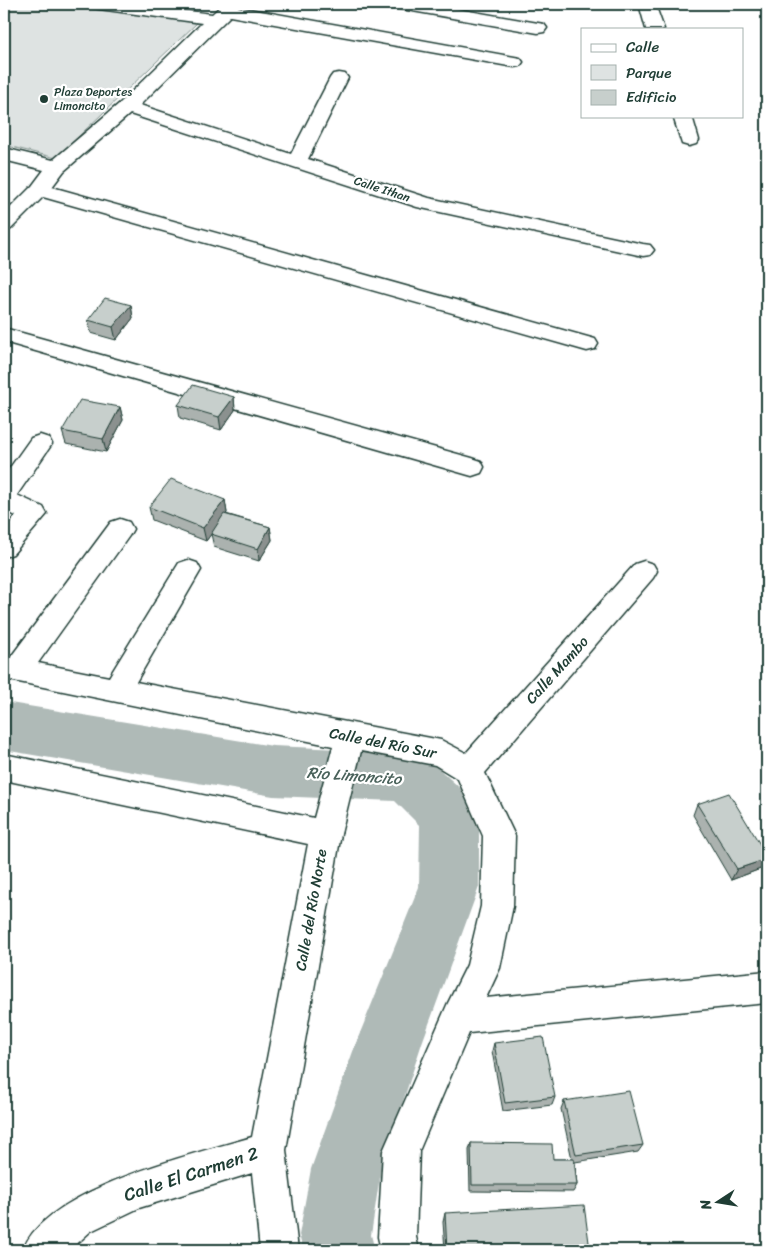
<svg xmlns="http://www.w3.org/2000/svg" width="771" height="1254" viewBox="0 0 771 1254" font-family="Sriracha,sans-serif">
<rect width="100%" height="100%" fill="#fff"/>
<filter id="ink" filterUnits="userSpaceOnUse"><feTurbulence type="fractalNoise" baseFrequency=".02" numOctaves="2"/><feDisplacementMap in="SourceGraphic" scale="10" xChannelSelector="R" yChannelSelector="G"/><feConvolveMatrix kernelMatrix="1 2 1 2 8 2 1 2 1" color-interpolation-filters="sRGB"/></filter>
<g filter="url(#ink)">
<!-- green -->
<path fill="#dee3e2" stroke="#7e908b" d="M4 4H66L198 22 56 158 4 145Z"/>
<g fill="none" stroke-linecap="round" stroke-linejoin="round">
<!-- river -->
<path fill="#afbab7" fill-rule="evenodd" d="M4 702 273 746 408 752 428 759 471 798 479 816V887L422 1043 381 1169 371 1235 375 1250H303L299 1235 311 1169 356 1043 419 887 420 826 395 801 273 796 4 750Z"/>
<!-- minor casing -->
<g stroke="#1f3d34" stroke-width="3">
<path id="minor" d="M91 4H134L212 14 223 4H240L238 7 520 58 523 62 520 66 514 67 230 16 140 105 291 154 330 78 333 74 339 73 345 74 348 78 308 159 429 198 643 244 650 245 654 250 650 255 643 256 417 207 130 114 64 171 52 187 595 339 598 344 595 349 587 351 43 197 11 229 4 231V214L32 186 44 170 4 160V148L53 160 120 103 202 23 99 9 93 8Z
M393 4H429L538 23 544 24 547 28 544 32 538 33 401 9 395 8Z
M639 4H655L664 29H646Z
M673 116H692L699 140 696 144 689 146 682 144Z
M4 328 472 458 481 461 484 467 481 473 472 476 4 342Z
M40 435 49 438 52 444 17 495 43 507 47 514 13 554 4 557V530L16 516 4 510V476L31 438Z
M120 519 129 522 133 529 129 536 38 663 109 677 179 563 188 560 197 563 201 570 136 682 441 740 466 753 635 564 644 561 653 564 657 571 653 578 485 773 515 836 513 906 500 968 486 998 767 971V1003L469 1033 419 1151 416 1237 419 1250H381L378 1237 383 1151 447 1005 467 965 481 906 483 836 458 779 435 765 361 751 341 834 286 1150 298 1250H260L252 1173 139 1208 91 1231 70 1250H23C45 1189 194 1154 252 1137L308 844 4 780V754L314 818 333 746 4 679V657L10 658 111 522Z"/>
</g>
<!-- minor -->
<use href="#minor" fill="#fff" fill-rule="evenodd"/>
</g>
<!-- wall -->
<path fill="#abb2af" stroke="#1f3d34" d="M131 305 133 318 116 340 91 333 88 320Z
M234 397 235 410 221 430 180 418 178 405Z
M120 407 123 420 106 452 66 444 62 431Z
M225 500 227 513 226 514 270 527 272 540 259 561 214 547 211 534 216 527 206 541 152 520 149 507Z
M697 804 763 868 731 880 693 815Z
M494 1043 555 1097 552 1105 503 1111 492 1051Z
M564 1101 643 1145 638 1152 575 1162 577 1185 573 1192 470 1191 469 1150 471 1143 553 1159H572L561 1109Z
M445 1213 590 1250H445L443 1222Z"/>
<!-- shaded-wall -->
<path fill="#8b918f" stroke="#1f3d34" d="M131 305 133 318 116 340 113 327Z
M234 397 235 410 221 430 219 417Z
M120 407 123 420 106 452 103 439Z
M225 500 227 513 206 541 203 528Z
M270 527 272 540 259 561 258 549Z
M767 859V861L763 868 731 880 737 869Z"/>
<!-- building -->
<path fill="#c7cfcc" stroke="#1f3d34" d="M105 298 131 305 113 327 88 320Z
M193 385 234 397 219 417 178 405Z
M80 400 120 407 103 439 62 431Z
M171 479 225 500 203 528 149 507Z
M224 514 270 527 258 549 211 534Z
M729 793 767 856V859L737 869 697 804Z
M543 1037 555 1097 505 1103 494 1043Z
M629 1091 643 1145 576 1155 564 1101Z
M471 1143 552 1144 553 1159H574L577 1185H472Z
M584 1205 590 1250H447L445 1213Z"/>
</g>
<!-- markers -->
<circle fill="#1f3d34" stroke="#fff" stroke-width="2" cx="44" cy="99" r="5"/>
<g text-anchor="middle" stroke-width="4.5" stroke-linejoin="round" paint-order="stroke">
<!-- far-poi labels -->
<g font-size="12" fill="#1f3d34" stroke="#fff" text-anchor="start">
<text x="54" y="96">Plaza Deportes<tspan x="54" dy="14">Limoncito</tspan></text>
</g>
<!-- far-street labels -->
<g font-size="12" fill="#1f3d34" stroke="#fff">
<text transform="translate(382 189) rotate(18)" y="4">Calle Ithan</text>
</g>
<!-- street labels -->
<g font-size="15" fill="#1f3d34" stroke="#fff">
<text transform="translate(557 670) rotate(-48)" y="5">Calle Mambo</text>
<text transform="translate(383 743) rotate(11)" y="5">Calle del Río Sur</text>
<text transform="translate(311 910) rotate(-80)" y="5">Calle del Río Norte</text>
</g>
<!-- water labels -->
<g font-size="16" font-style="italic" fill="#4a625b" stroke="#fff">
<text transform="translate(354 775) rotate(4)" y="6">Río Limoncito</text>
</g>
<!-- near-street labels -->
<g font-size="18" fill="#1f3d34" stroke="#fff">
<text transform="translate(191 1174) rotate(-18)" y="6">Calle El Carmen 2</text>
</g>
</g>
<!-- margin -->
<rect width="771" height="1254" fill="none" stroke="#fff" stroke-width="20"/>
<rect x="10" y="10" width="751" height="1234" fill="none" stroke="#1f3d34" stroke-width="2" filter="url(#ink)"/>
<!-- legend -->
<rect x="581" y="28" width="162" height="90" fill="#ffffff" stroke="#a5b1ae"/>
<rect x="591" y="44" width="25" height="8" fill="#ffffff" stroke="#a5b1ae"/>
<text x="626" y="52" font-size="15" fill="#1f3d34">Calle</text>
<rect x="591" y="65" width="25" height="15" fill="#dee3e2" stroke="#a5b1ae"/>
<text x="626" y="78" font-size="15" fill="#1f3d34">Parque</text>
<rect x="591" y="90" width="25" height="15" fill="#c7cfcc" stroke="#a5b1ae"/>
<text x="626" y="102" font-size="15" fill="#1f3d34">Edificio</text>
<!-- north arrow -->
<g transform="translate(718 1202) rotate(258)" stroke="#ffffff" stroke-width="4" paint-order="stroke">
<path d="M0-4L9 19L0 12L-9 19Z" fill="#1f3d34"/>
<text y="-8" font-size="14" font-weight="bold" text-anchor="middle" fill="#1f3d34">N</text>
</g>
</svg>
